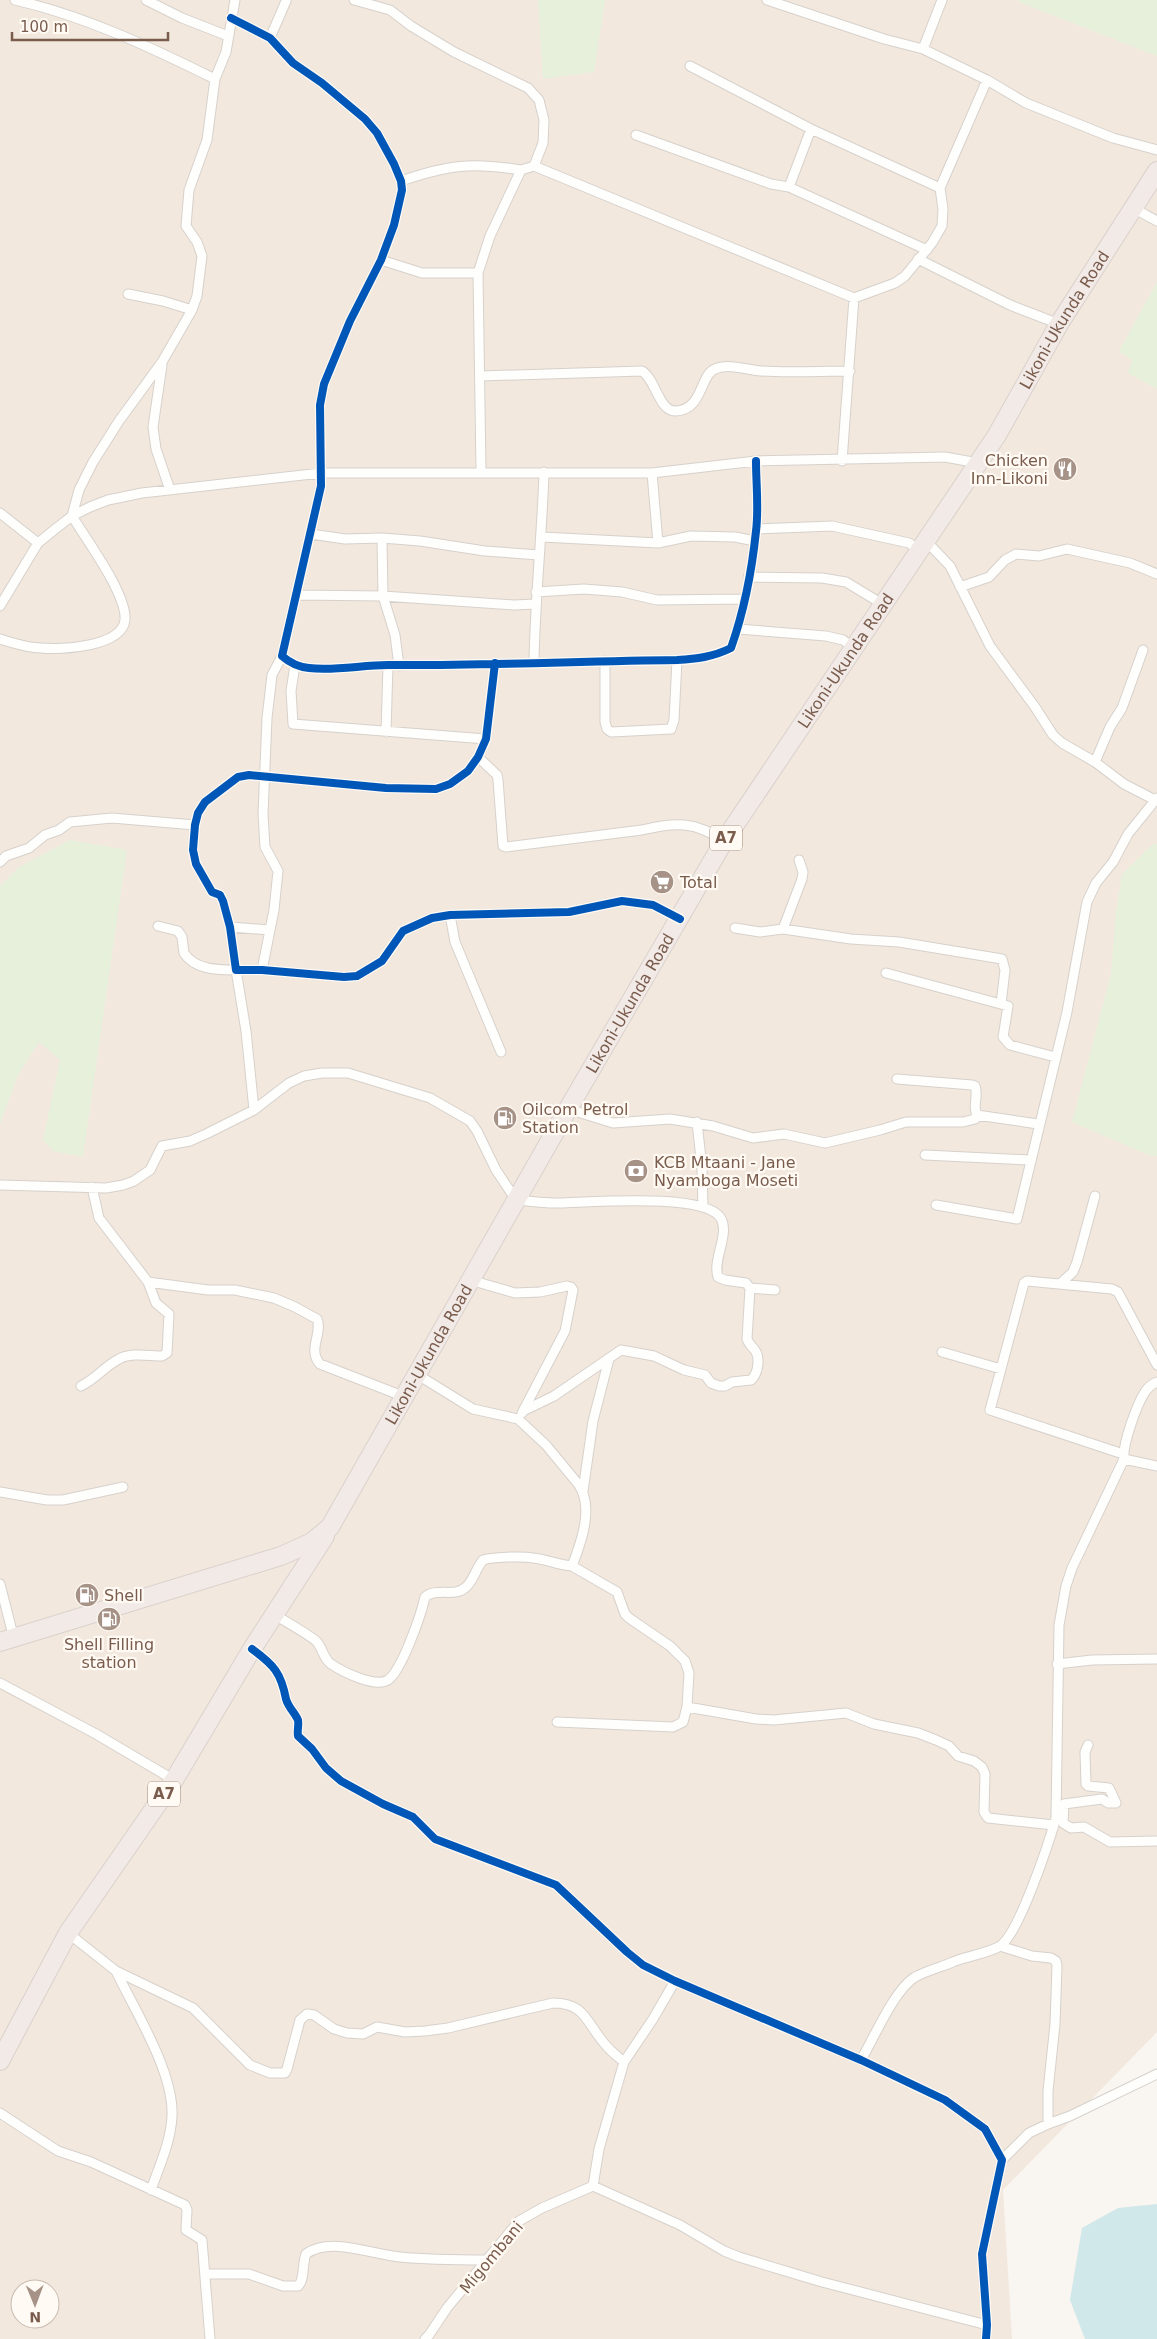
<svg xmlns="http://www.w3.org/2000/svg" width="1157" height="2339" viewBox="0 0 1157 2339" font-family="'DejaVu Sans',sans-serif">
<rect width="100%" height="100%" fill="#f9f5f0"/>
<!-- residential -->
<path fill="#f2e8de" fill-rule="evenodd" d="M0 0H1157V2032L1003 2190 1012 2339H0ZM20 2289H50V2319H20Z"/>
<!-- green -->
<path fill="#e7f0db" d="M538 0H605L594 72 543 79Z
M1019 0H1157V56L1019 2Z
M1157 282V389L1128 373 1132 360 1119 351Z
M70 840 127 850 83 1157 53 1151 43 1140 60 1060 39 1042 18 1075 0 1124V886L19 867Z
M1153 844H1157V1156H1151L1072 1122 1111 974 1116 911 1122 874Z"/>
<!-- water -->
<path fill="#d0e8ea" d="M1157 2204V2339H1085L1070 2300 1082 2228 1118 2208Z"/>
<g fill="none" stroke-linecap="round" stroke-linejoin="round">
<!-- street casing -->
<g stroke="#d7d1cb" stroke-width="11">
<path id="street" d="M15 0C85 16 150 47 215 79
M146 0 182 18 228 36
M354 0 390 10 411 26 454 52 528 88 539 100 544 120 543 143 534 166 521 170 490 236 478 273 481 471
M767 0 884 39 923 49 987 80 1026 103 1113 138 1157 150
M231 18 270 38 293 63 322 83 365 119 377 133 394 164 401 181 402 190 394 225 381 260 350 321 324 384 320 405 321 486 282 656C290 663 298 667 309 668 335 671 362 665 388 665 484 666 581 661 677 660 696 659 713 657 731 648 744 611 752 570 756 531 759 508 756 484 756 461
M270 38 286 1
M923 49 942 0
M690 66 811 129 940 188
M636 135 771 184 789 187 927 250
M534 166 854 298 842 461
M401 181C448 165 471 162 521 170
M789 187 811 129
M1133 208 1157 221
M918 259 1010 305 1059 324
M381 260 422 273H478
M128 294 163 301 192 310
M854 298 895 283 905 276 932 243 942 226 943 209 940 188 987 80
M162 365 153 427 156 449 170 490
M480 376 642 371C656 380 659 411 675 411 703 411 700 374 715 369 729 363 747 370 761 371 790 373 820 371 850 371
M652 473 658 543
M0 513 38 543
M756 529 832 526 909 543 920 551
M311 534 345 539 382 538 420 541 485 551 539 555
M542 537 658 543 691 536 735 537 755 541
M382 538 383 596 395 635 399 666
M927 542 950 566 990 646 1035 707 1053 735 1062 743 1095 762 1124 784 1157 801
M748 577 822 578 846 582 884 605
M960 587 989 577 1005 560 1016 554 1039 556 1067 549 1130 563 1157 574
M536 592 584 589 622 592 657 600 744 599
M296 595 383 596 514 605 535 604
M0 606 38 543 54 530 72 516 90 507 108 500 142 493 321 473H652L756 461 945 457 978 463
M738 629 826 636 843 640 855 649
M0 639C13 643 27 648 41 648 61 650 122 647 125 620 127 594 86 539 72 516L79 490 93 462 119 421 162 362 192 310 197 296 202 256 197 242 186 226 189 190 207 140 215 79 226 52 235 0
M605 661V722L607 729 611 732 671 729 674 720 677 660
M534 662C535 598 542 536 544 472
M495 663 486 739 478 757 468 771 450 784 436 789 386 788 249 775 238 777 205 802 198 813 195 825 193 850 196 864 212 892 220 895 223 901 230 927 236 970H262L344 977 357 976 382 961 403 931 432 918 450 915 569 912 622 901 653 905 680 919
M295 665 291 691 293 724 486 739
M386 732 388 665
M478 757 497 775 498 780 503 846 506 847 642 830C675 822 695 821 724 841
M1095 762 1110 727 1122 708 1143 650
M0 862 6 856 29 848 45 835 59 830 70 822 112 818 195 825
M450 915 455 942 501 1052
M158 926 178 931 182 937 184 953C195 970 218 970 236 970L246 1031 254 1110
M230 927 270 930
M735 928 760 932 783 929 851 939 899 942 1002 959 1005 970 1001 1004
M783 929 802 879 803 872 799 860
M262 970 274 910 278 871 265 847 263 814 267 718 272 675 282 656
M886 973 1008 1006 1003 1037 1010 1045 1055 1057
M897 1079 972 1085 975 1086C979 1096 972 1106 977 1115L1038 1124
M568 1109 613 1123 670 1119 713 1126 753 1138 784 1134 825 1143 880 1130 906 1122H963L975 1119 979 1115
M697 1122 702 1168 703 1207
M925 1155 1029 1160
M0 1185 106 1188 123 1185 134 1181 150 1170 162 1146 190 1141 206 1134 254 1110 289 1083 304 1076 322 1073H348L430 1098 470 1121 477 1131 496 1170 516 1200C529 1201 541 1203 554 1203 585 1203 702 1192 720 1217 731 1233 712 1259 718 1277L725 1280 746 1283 750 1288 775 1290
M92 1187 99 1218 148 1282 208 1290H235L274 1298 295 1307 317 1319C323 1334 307 1349 320 1364L405 1397
M936 1205 1017 1219 1067 1012 1087 902 1096 883 1113 862 1128 834 1157 798
M470 1280 515 1293 540 1292 567 1286 571 1287 573 1290 565 1331 522 1413
M1061 1283 1073 1272 1077 1262 1095 1196
M942 1352 1001 1369
M418 1375 473 1409 518 1419 546 1445 579 1485C594 1508 581 1543 572 1566L617 1592 625 1614 629 1618 670 1646 685 1661 689 1673 687 1707 756 1719 774 1720 846 1713 874 1724 918 1733 936 1740 949 1746 958 1756 974 1761 982 1767 985 1774 984 1812 988 1818 1054 1825
M81 1386C97 1378 105 1366 119 1359 131 1352 149 1356 162 1356L167 1353 169 1314 156 1303 148 1282
M523 1411 554 1396 621 1350 654 1356 684 1370 705 1375 711 1383 719 1386H725L732 1382 751 1380C758 1374 761 1357 754 1349 751 1345 749 1345 747 1339L750 1288
M1123 1454 990 1410 1024 1283 1027 1281 1112 1289 1118 1292 1157 1365
M1124 1459C1122 1445 1137 1404 1145 1392 1148 1387 1152 1384 1157 1382
M583 1491 593 1421 609 1359
M0 1492 47 1500H63L123 1487
M0 1584 14 1639
M275 1615C283 1620 313 1637 317 1642 323 1649 323 1658 331 1664 343 1672 375 1688 388 1680 402 1670 421 1615 425 1597 436 1587 455 1598 466 1587 474 1580 476 1568 483 1560 491 1557 524 1556 533 1558 546 1559 558 1565 572 1566
M252 1649C274 1665 281 1673 286 1699 288 1707 295 1713 298 1720 299 1725 297 1731 298 1736L312 1749 326 1768 341 1781 383 1804 413 1817 435 1839 556 1885 627 1952 643 1965 675 1981 861 2060 945 2100 985 2129 1002 2160 982 2254 987 2325 986 2339
M1057 1664 1092 1660 1157 1659
M0 1683 96 1734 174 1780
M557 1722 673 1727 683 1722 687 1707
M1064 1804 1063 1823 1071 1828 1084 1827 1110 1842 1157 1841
M1056 1810 1064 1804 1102 1799 1108 1803H1116L1109 1788 1088 1786 1086 1784 1085 1752 1088 1745
M68 1933 116 1971 193 2008 250 2065 270 2073H285L287 2069 300 2020 307 2014 314 2015 334 2029 347 2033 363 2034 377 2027 405 2032 425 2031 448 2028 553 2003C585 2003 586 2022 604 2043 610 2051 617 2056 624 2062
M1000 1946 1032 1956 1051 1958 1056 1961 1057 1966 1055 2024 1048 2091V2124L1029 2133 1002 2160
M116 1971C135 2011 174 2072 172 2116 171 2141 159 2167 151 2190
M861 2060C874 2038 894 1990 915 1977 926 1971 941 1967 953 1962 966 1956 990 1953 1000 1946 1019 1934 1049 1842 1056 1818L1059 1625 1066 1586 1072 1568 1124 1459 1157 1466
M0 2113 58 2151 91 2162 185 2205 187 2210 186 2230 202 2240 210 2339
M1048 2124 1070 2116 1157 2074
M593 2186 680 2225 724 2251 739 2257 822 2282 987 2325
M593 2186 599 2149 624 2062 653 2019 675 1981
M206 2274H249L283 2286H298C305 2280 302 2263 306 2254 330 2236 374 2255 400 2257 429 2260 459 2260 488 2260
M425 2339 429 2335 447 2308 519 2221 542 2208 593 2186"/>
</g>
<!-- highway casing -->
<g stroke="#dad1cc" stroke-width="20">
<g id="highway">
<path id="s1" d="M0 1642 281 1556 312 1542 330 1527 568 1109 724 841 997 435 1059 324 1157 171"/>
<path d="M0 2061 68 1933 174 1780 252 1649 325 1536"/>
</g>
</g>
<!-- street -->
<use href="#street" stroke="#fefefd" stroke-width="9"/>
<!-- highway -->
<use href="#highway" stroke="#f2eae7" stroke-width="18"/>
<!-- cycleway casing -->
<g stroke="#fffaf3" stroke-width="11">
<path id="cycleway" d="M231 18 270 38 293 63 322 83 365 119 377 133 394 164 401 181 402 190 394 225 381 260 350 321 324 384 320 405 321 486 282 656C290 663 298 667 309 668 335 671 362 665 388 665 484 666 581 661 677 660 696 659 713 657 731 648 744 611 752 570 756 531 759 508 756 484 756 461
M495 663 486 739 478 757 468 771 450 784 436 789 386 788 249 775 238 777 205 802 198 813 195 825 193 850 196 864 212 892 220 895 223 901 230 927 236 970H262L344 977 357 976 382 961 403 931 432 918 450 915 569 912 622 901 653 905 680 919
M252 1649C274 1665 281 1673 286 1699 288 1707 295 1713 298 1720 299 1725 297 1731 298 1736L312 1749 326 1768 341 1781 383 1804 413 1817 435 1839 556 1885 627 1952 643 1965 675 1981 861 2060 945 2100 985 2129 1002 2160 982 2254 987 2325 986 2339"/>
</g>
<!-- cycleway -->
<use href="#cycleway" stroke="#0057b8" stroke-width="8"/>
</g>
<!-- icons -->
<defs>
<g id="restaurant-disc" transform="scale(1.25)"><circle r="9.5" fill="#a69286" stroke="#fffaf3"/><path d="M-5-6h1v4h1v-4h1v4h1v-4h1v5L-1.5 .5V6h-2V.5L-5-1ZM5-6V6H3V1.5H1.5Q1.5-4 5-6Z" fill="#fff"/></g>
<g id="supermarket-disc" transform="scale(1.25)"><circle r="9.5" fill="#a69286" stroke="#fffaf3"/><path d="M-6-5.5h2.5l.6 2H6L4.5 2H-2.5L-4.4-4H-6ZM-1.5 3.2a1.3 1.3 0 1 0 .1 0ZM3 3.2a1.3 1.3 0 1 0 .1 0Z" fill="#fff"/></g>
<g id="fuel-disc" transform="scale(1.25)"><circle r="9.5" fill="#a69286" stroke="#fffaf3"/><path d="M-5.5-6h7V0h2V4h1.3V-2.5L3-4.5l.8-.8L6-3V5H2.5V1h-1V6h-7ZM-4.2-4.7v3.2H.2V-4.7Z" fill="#fff"/></g>
<g id="bank-disc" transform="scale(1.25)"><circle r="9.5" fill="#a69286" stroke="#fffaf3"/><path d="M-6-4H6V4H-6ZM0-2.3a2.3 2.3 0 1 0 0 4.6a2.3 2.3 0 1 0 0-4.6Z" fill="#fff"/></g>
</defs>
<g fill-rule="evenodd">
<use href="#restaurant-disc" x="1065" y="469"/>
<use href="#supermarket-disc" x="662" y="882"/>
<use href="#fuel-disc" x="505" y="1118"/>
<use href="#bank-disc" x="636" y="1171"/>
<use href="#fuel-disc" x="87" y="1595"/>
<use href="#fuel-disc" x="109" y="1619"/>
</g>
<g text-anchor="middle" stroke-width="4.5" stroke-linejoin="round" paint-order="stroke">
<!-- shield labels -->
<g fill="#fffaf3" stroke="#a28b7f" stroke-width="1">
<rect x="710" y="825.5" width="32" height="25" rx="4"/>
<rect x="148" y="1781.5" width="32" height="25" rx="4"/>
</g>
<g font-size="15" font-weight="bold" fill="#7a5c4d">
<text x="726" y="843">A7</text>
<text x="164" y="1799">A7</text>
</g>
<!-- street labels -->
<g font-size="16" fill="#7a5c4d" stroke="#fffaf3">
<text dy="6" stroke="none"><textPath href="#s1" startOffset="1765">Likoni-Ukunda Road</textPath></text>
<text dy="6" stroke="none"><textPath href="#s1" startOffset="1360">Likoni-Ukunda Road</textPath></text>
<text dy="6" stroke="none"><textPath href="#s1" startOffset="955">Likoni-Ukunda Road</textPath></text>
<text dy="6" stroke="none"><textPath href="#s1" startOffset="550">Likoni-Ukunda Road</textPath></text>
<text transform="translate(491 2257) rotate(-50)" y="6">Migombani</text>
</g>
<!-- poi labels -->
<g font-size="16" fill="#7a5c4d" stroke="#fffaf3" text-anchor="start">
<text x="1048" y="466" text-anchor="end">Chicken<tspan x="1048" dy="18">Inn-Likoni</tspan></text>
<text x="680" y="888">Total</text>
<text x="522" y="1115">Oilcom Petrol<tspan x="522" dy="18">Station</tspan></text>
<text x="654" y="1168">KCB Mtaani - Jane<tspan x="654" dy="18">Nyamboga Moseti</tspan></text>
<text x="104" y="1601">Shell</text>
<text x="109" y="1650" text-anchor="middle">Shell Filling<tspan x="109" dy="18">station</tspan></text>
</g>
</g>
<!-- north arrow -->
<g transform="translate(35 2304) rotate(179)"><circle r="24" fill="#fffaf3" stroke="#cabbb1"/>
<path d="M0-4L9 19L0 12L-9 19Z" fill="#a69286"/>
<text y="-8" font-size="14" font-weight="bold" text-anchor="middle" fill="#7a5c4d">N</text>
</g>
<!-- scale -->
<path d="M12 32v8h156v-8" fill="none" stroke="#7a5c4d" stroke-width="2.5"/>
<text x="20" y="32" font-size="15" fill="#7a5c4d" stroke="#fffaf3" stroke-width="4" paint-order="stroke">100 m</text>
</svg>
